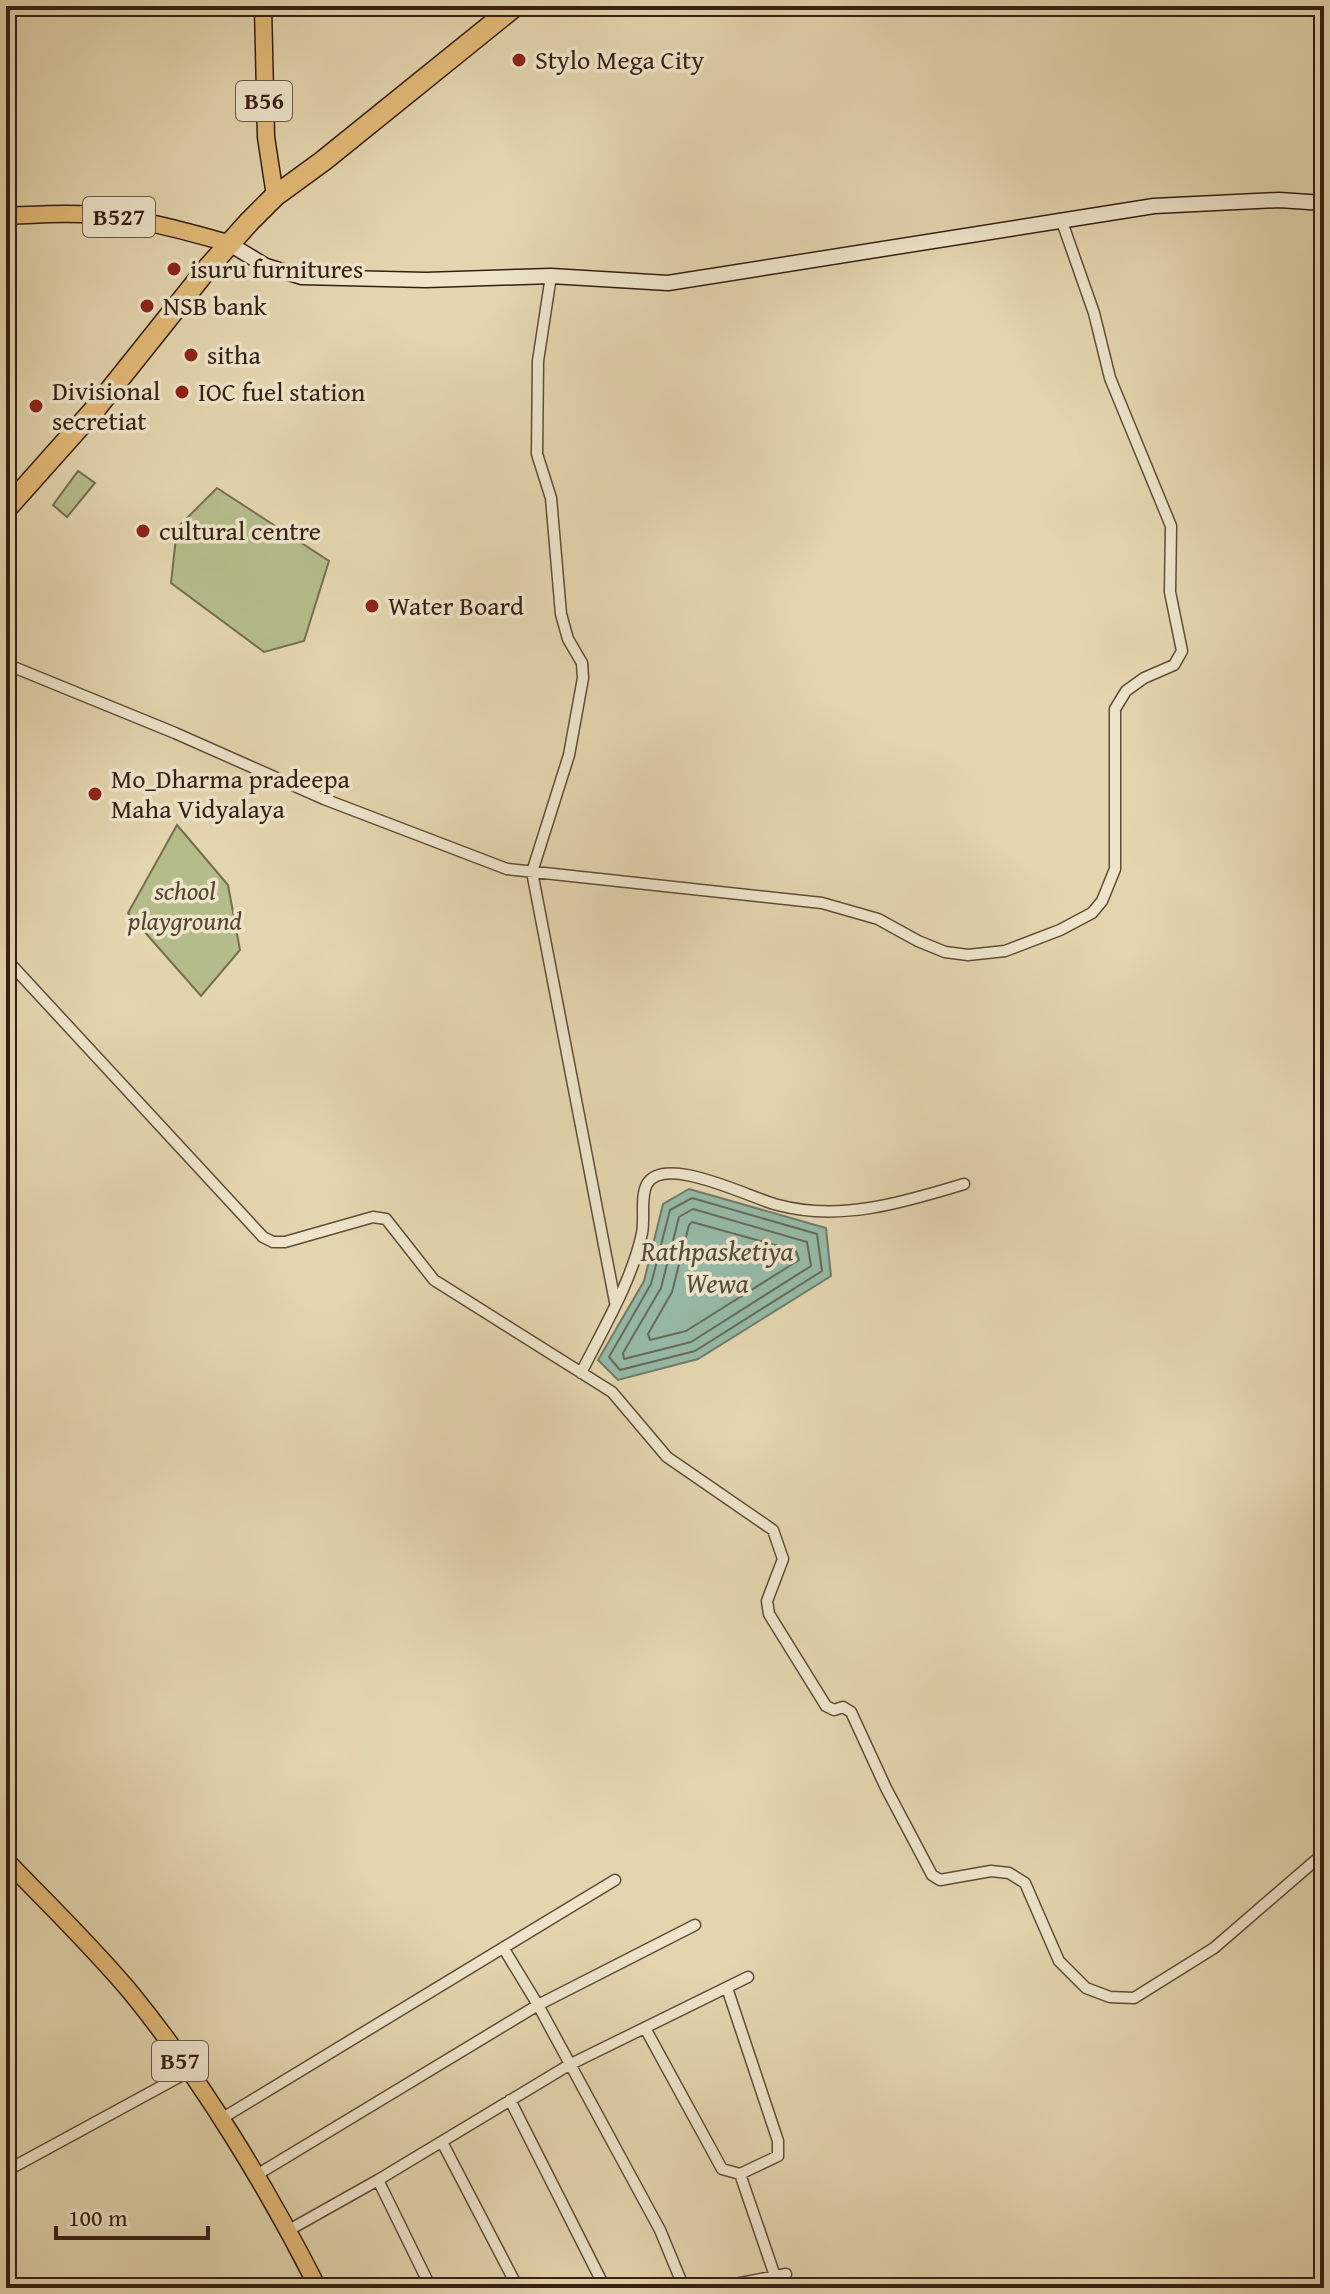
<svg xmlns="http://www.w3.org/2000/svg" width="1330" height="2294" viewBox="0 0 1330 2294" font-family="'Gentium Book Plus',serif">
<rect width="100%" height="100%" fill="#e3d5ae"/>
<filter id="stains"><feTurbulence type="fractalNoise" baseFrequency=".0025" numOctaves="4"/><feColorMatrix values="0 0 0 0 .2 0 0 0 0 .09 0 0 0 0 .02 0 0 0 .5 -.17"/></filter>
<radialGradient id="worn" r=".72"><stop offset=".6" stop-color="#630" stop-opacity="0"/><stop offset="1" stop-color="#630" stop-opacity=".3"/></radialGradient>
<!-- green -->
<path fill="#b4bd8a" stroke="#756e4e" stroke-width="2" d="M78 471 95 483 67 517 53 505Z
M217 488 329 561 304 641 264 652 171 583 177 528Z
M177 825 228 885 240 950 201 996 128 913Z"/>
<!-- water -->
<path fill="#96b9a6" stroke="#707b6b" stroke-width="2" d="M689 1189 826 1228 831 1276 698 1359 618 1380 598 1360 644 1281 663 1204Z"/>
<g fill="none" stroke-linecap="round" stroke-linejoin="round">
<!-- shore -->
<path stroke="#666c5c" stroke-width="2" d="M692 1198 817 1234 822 1271 695 1351 620 1370 609 1357 651 1284 670 1210Z
M693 1209 807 1242 811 1266 691 1342 624 1359 623 1353 661 1288 679 1217Z
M692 1222 796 1251 799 1260 686 1331 650 1340 648 1334 672 1292 689 1225Z"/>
<!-- street casing -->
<g stroke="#614c3a" stroke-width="13">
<path id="street" d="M551 276 538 361 537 454 551 498 561 614 568 639 582 663 583 678 569 755 532 872 615 1302
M6 664 175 733 324 799 507 869 822 903 878 919 918 941 945 952 968 955 1005 951 1060 930 1092 913 1102 901 1115 869V709L1126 691 1144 678 1174 665 1182 651 1170 592 1171 526 1110 378 1094 313 1061 219
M6 959 263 1237 273 1242H285L373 1217 386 1219 434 1280 612 1392 667 1457 773 1530 783 1559 767 1601 769 1614 826 1706 834 1710 843 1707 851 1712 886 1788 932 1875 940 1880 991 1871 1009 1873 1025 1883 1059 1961 1086 1988 1110 1997 1134 1998 1214 1948 1324 1853
M581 1373C603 1329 632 1281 642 1233 645 1218 640 1197 647 1184 665 1153 752 1199 778 1205 840 1222 905 1202 964 1184
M504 1949 538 2005 660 2230 684 2288
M645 2028 722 2169 740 2174 778 2156V2141L727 1988
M510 2100 605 2288
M221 2119 615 1880
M442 2142 518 2288
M6 2171 188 2072
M740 2174 775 2276
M255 2176 538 2005 695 1925
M378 2180 431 2288
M289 2230 378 2180 569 2065 748 1977
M715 2288 786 2274"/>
</g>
<!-- secondary casing -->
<g stroke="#361f13" stroke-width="17">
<path id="secondary" d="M228 243 266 266 302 277 426 280 551 276 668 283 1154 206 1279 200 1324 203"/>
</g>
<!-- primary casing -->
<g stroke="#361f13" stroke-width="19">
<path id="primary" d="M263 6 266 137 275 196
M6 216C35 215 65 212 94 215 140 218 184 231 228 243
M6 1860C48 1904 93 1947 132 1994 202 2080 268 2189 318 2288"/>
</g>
<!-- highway casing -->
<g stroke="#361f13" stroke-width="23">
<path id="highway" d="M6 509 96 408 207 269 249 222 275 196 323 161 515 6"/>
</g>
<!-- street -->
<use href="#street" stroke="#ede4ca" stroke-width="10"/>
<!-- secondary -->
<use href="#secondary" stroke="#ede4ca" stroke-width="14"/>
<!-- primary -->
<use href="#primary" stroke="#e2ba77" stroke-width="16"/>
<!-- highway -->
<use href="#highway" stroke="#e2ba77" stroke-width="20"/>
</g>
<!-- markers -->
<g fill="#8f2418" stroke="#ede4ca" stroke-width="3">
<circle cx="519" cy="60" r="8"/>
<circle cx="174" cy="269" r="8"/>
<circle cx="147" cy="306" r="8"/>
<circle cx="191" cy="355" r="8"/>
<circle cx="182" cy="392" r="8"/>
<circle cx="36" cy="406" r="8"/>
<circle cx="143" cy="531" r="8"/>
<circle cx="372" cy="606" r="8"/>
<circle cx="95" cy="794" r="8"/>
</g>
<g text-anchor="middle" stroke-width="7" stroke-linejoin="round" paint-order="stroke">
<!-- shield labels -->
<g fill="#ede4ca" stroke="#6d5a4a" stroke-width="2">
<rect x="236" y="81" width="56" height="40" rx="6"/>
<rect x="83" y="197" width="72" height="40" rx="6"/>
<rect x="152" y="2041" width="56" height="40" rx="6"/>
</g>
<g font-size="24" font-weight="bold" fill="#361f13">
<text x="264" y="109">B56</text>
<text x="119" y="225">B527</text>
<text x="180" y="2069">B57</text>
</g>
<!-- poi labels -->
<g font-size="26" fill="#361f13" stroke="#ede4ca" text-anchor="start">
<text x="535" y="69">Stylo Mega City</text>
<text x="190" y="278">isuru furnitures</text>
<text x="163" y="315">NSB bank</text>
<text x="207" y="364">sitha</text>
<text x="52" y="400">Divisional<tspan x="52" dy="30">secretiat</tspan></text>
<text x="198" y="401">IOC fuel station</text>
<text x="159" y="540">cultural centre</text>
<text x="388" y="615">Water Board</text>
<text x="111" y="788">Mo_Dharma pradeepa<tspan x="111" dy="30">Maha Vidyalaya</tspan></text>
</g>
<!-- park labels -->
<g font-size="26" font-style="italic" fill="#564631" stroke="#ede4ca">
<text x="185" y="900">school<tspan x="185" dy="30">playground</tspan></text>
</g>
<!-- water labels -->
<g font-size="28" font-style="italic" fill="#534d3f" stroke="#ede4ca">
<text x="717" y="1261">Rathpasketiya<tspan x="717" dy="32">Wewa</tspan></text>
</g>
</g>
<!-- margin -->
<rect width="1330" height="2294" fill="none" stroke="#e3d5ae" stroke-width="32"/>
<rect x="8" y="8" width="1314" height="2278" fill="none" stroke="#361f13" stroke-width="4"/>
<rect x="16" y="16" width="1298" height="2262" fill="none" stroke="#361f13" stroke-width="2"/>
<!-- scale -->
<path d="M56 2226v12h152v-12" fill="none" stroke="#361f13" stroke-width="4"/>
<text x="68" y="2226" font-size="24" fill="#361f13" stroke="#ede4ca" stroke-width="6" paint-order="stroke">100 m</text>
<rect width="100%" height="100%" filter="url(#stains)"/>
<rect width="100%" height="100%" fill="url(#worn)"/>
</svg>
